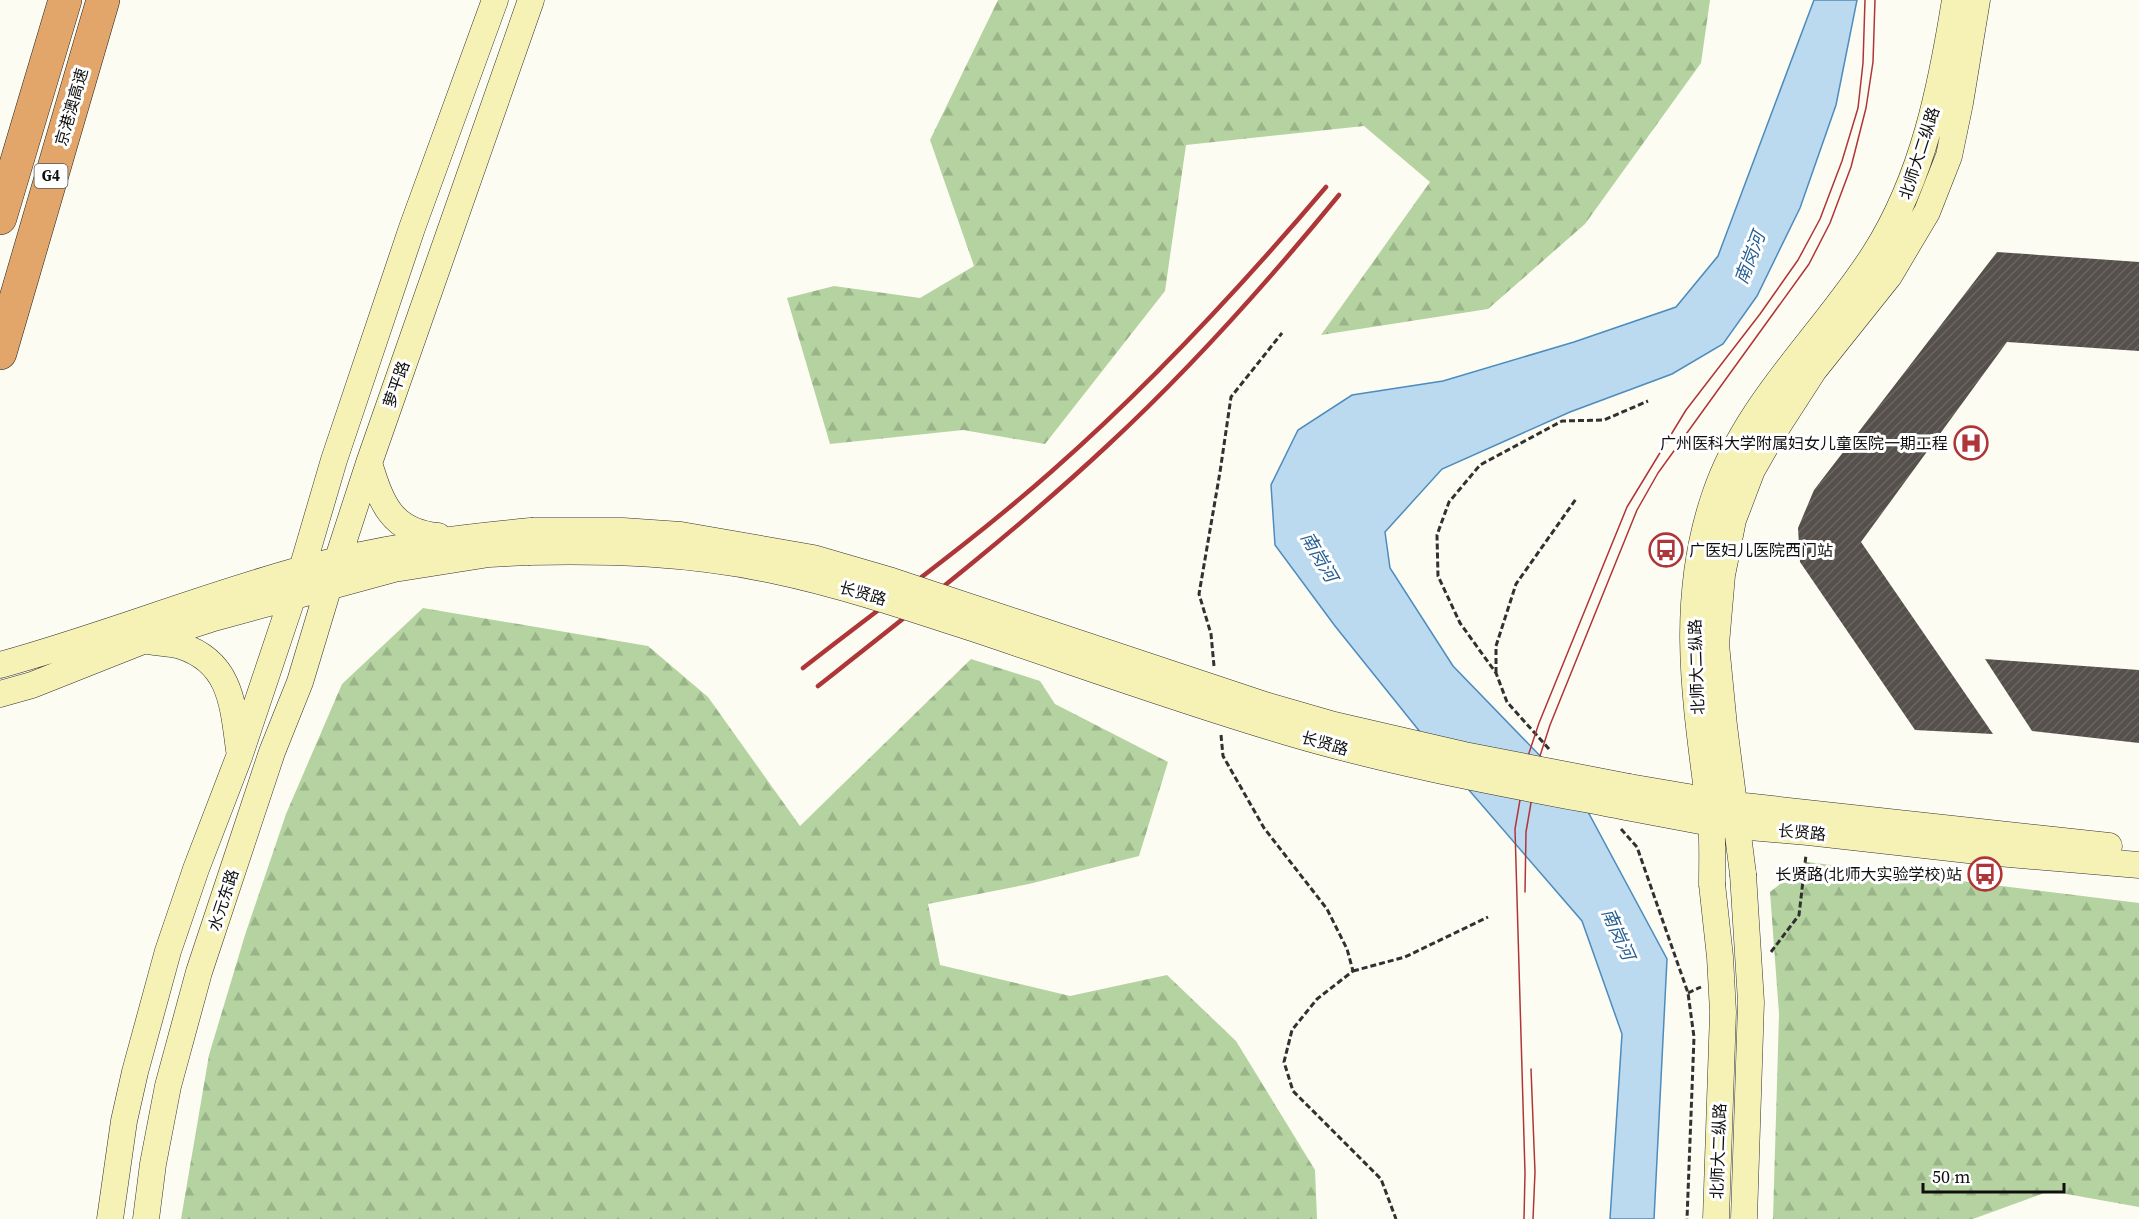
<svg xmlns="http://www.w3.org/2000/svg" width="2139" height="1219" viewBox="0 0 2139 1219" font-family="'Source Serif 4','Noto Sans SC',serif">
<defs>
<pattern id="forest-firs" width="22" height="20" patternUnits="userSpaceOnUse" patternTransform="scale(1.5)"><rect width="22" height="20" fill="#b5d3a0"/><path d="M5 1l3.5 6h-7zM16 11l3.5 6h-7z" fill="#9ab489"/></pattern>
<pattern id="building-hatch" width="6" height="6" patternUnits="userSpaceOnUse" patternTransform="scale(1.5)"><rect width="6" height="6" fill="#56504c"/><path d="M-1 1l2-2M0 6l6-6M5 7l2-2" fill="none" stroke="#696561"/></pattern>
</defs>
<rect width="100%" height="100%" fill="#fdfcf2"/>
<!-- forest -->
<path fill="url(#forest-firs)" d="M998 0H1710L1701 63 1585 224 1488 309 1321 335 1430 182 1364 126 1186 145 1165 291 1045 444 963 430 830 444 787 298 834 286 920 298 974 266 930 140Z
M423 608 648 646 708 697 800 826 971 659 1040 681 1055 704 1168 762 1139 856 1029 884 928 904 940 965 1070 996 1167 975 1236 1041 1315 1170 1317 1219H181L209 1055 245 935 286 814 342 684Z
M1807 862 2139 903V1207L2050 1191 1973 1219H1773L1779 1014 1770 892Z"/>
<!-- water -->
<path fill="#bcdaef" stroke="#4c8cbe" stroke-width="1.5" d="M1814 0H1857L1836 105 1800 208 1757 296 1723 344 1672 374 1570 412 1442 469 1385 532 1390 568 1453 666 1580 797 1667 959 1654 1219H1610L1622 1034 1582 921 1437 753 1335 626 1275 545 1271 485 1298 430 1352 395 1443 381 1574 342 1676 307 1718 256Z"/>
<!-- building -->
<path fill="url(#building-hatch)" d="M1997 252 2139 262V351L2007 342 1861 542 1993 734 1915 730 1800 562 1798 528 1814 490Z
M1985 659 2139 670V743L2032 731Z"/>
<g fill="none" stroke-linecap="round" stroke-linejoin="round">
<!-- secondary casing -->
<g stroke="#313131" stroke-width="27">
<path id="secondary" d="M369 463C381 502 391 532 438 536
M148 641C159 643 171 643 181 646 231 662 233 705 239 750
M0 665C102 637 201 597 303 569 378 548 454 538 531 531
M0 694 32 685 143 641 214 618 394 569 489 554 528 552
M1629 787 1735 805 2109 846
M1626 807 1711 823 1738 826 1808 832 1986 852 2139 865
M1743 874 1724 726 1716 644 1722 575 1733 520 1752 470 1772 435 1814 370 1889 276 1927 212 1949 156 1960 103 1977 0
M1712 884C1712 863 1713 842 1711 822 1697 709 1677 606 1715 495 1747 401 1823 335 1875 253 1923 177 1941 88 1955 0
M110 1219 124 1121 135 1072 168 951 196 869 239 757 302 569 334 460 412 228 495 0
M146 1219 153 1164 168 1086 199 972 272 752 300 682 328 589 369 463 531 0"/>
</g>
<!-- highway casing -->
<g stroke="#202020" stroke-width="34">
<path id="highway" d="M0 218 65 0
M0 353 103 0"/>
</g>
<!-- path -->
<path stroke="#313131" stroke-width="3" stroke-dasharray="6 3" stroke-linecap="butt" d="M1214 666 1211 634 1199 594 1220 472 1231 397 1282 333
M1496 673V646L1516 584 1576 499
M1221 735 1223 756 1264 828 1327 909 1347 949 1353 971 1317 999 1292 1030 1284 1062 1293 1091 1381 1179 1396 1219
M1549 749 1507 702 1496 673 1460 623 1438 576 1437 535 1449 502 1480 465 1562 421 1604 420 1648 401
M1621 829 1637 847 1688 993 1694 1037 1687 1219
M1771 952 1799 915 1806 855
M1353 971 1405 957 1488 917
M1688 993 1701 987"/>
<!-- secondary -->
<use href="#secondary" stroke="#f6f1b5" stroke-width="26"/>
<!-- highway -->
<use href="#highway" stroke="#e3a66a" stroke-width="33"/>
<!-- tram -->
<path stroke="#af3638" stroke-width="1.5" d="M1525 892 1526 832 1538 762 1550 725 1637 510 1658 473 1809 264 1830 223 1851 167 1866 108 1873 62 1875 0
M1531 1069 1535 1172 1533 1219
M1524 1219 1525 1173 1515 829 1527 759 1539 723 1627 507 1686 410 1760 314 1798 260 1820 219 1842 161 1858 108 1863 63 1865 0"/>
<!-- rail -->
<path stroke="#af3638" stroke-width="4.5" d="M803 668C886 603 973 541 1052 471 1151 384 1241 287 1326 187
M818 686C917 608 1016 531 1108 445 1191 368 1267 283 1339 195"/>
<!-- secondary-bridge casing -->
<g stroke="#313131" stroke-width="27" stroke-linecap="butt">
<path id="secondary-bridge" d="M531 531H623L681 535 813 558 892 581 1265 705 1334 725 1464 755 1629 787
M528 552C611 550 690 553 772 570 844 585 914 609 984 632 1085 666 1185 702 1287 732 1398 765 1512 785 1626 807
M1743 874 1751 1002 1744 1219
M1712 884 1720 957 1723 1012 1716 1219"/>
</g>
<!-- secondary-bridge -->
<use href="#secondary-bridge" stroke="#f6f1b5" stroke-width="26"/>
</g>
<!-- icons -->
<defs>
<g id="hospital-ring" transform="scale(1.725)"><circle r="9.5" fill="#fff" stroke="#af3638" stroke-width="1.5"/><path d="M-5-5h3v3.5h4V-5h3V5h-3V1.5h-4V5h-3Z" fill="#af3638"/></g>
<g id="bus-ring" transform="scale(1.725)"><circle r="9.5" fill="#fff" stroke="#af3638" stroke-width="1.5"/><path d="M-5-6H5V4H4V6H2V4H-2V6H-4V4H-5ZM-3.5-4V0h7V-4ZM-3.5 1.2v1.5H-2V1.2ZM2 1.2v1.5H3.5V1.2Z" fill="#af3638"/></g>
</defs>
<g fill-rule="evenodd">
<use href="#hospital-ring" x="1971" y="443"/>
<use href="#bus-ring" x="1666" y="550"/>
<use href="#bus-ring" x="1985" y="874"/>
</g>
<g text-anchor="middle" stroke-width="6" stroke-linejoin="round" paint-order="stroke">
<!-- shield labels -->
<rect fill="#fff" stroke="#575757" stroke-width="1.5" x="34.5" y="164" width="33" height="24" rx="4.5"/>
<g font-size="15" font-weight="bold" fill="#0f0f0f">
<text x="51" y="181">G4</text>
</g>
<!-- street labels -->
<g font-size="16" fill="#0f0f0f" stroke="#fff">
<text transform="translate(71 107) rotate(-74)" y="6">京港澳高速</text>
<text transform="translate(1919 153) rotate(-72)" y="6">北师大二纵路</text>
<text transform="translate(396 384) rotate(-71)" y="6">萝平路</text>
<text transform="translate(863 593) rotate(16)" y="6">长贤路</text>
<text transform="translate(1696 667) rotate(-92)" y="6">北师大二纵路</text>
<text transform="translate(1325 743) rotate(16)" y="6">长贤路</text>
<text transform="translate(1802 832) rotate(5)" y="6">长贤路</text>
<text transform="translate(223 900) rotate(-72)" y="6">水元东路</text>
<text transform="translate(1718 1151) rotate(-88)" y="6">北师大二纵路</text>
</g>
<!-- poi labels -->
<g font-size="16" fill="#0f0f0f" stroke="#fff" text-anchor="end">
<text x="1948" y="449">广州医科大学附属妇女儿童医院一期工程</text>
<text x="1689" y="556" text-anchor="start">广医妇儿医院西门站</text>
<text x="1962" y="880">长贤路(北师大实验学校)站</text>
</g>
<!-- water labels -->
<g font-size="18" font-style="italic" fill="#265f92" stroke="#fff">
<text transform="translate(1750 258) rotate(-69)" y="6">南岗河</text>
<text transform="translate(1319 557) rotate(60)" y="6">南岗河</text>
<text transform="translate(1618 934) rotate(66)" y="6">南岗河</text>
</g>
</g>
<!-- scale -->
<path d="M1923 1183v9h141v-9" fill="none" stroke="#0f0f0f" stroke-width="3"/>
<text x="1932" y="1183" font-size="18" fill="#0f0f0f" stroke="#ffffff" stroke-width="4.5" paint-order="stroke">50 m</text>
</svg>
